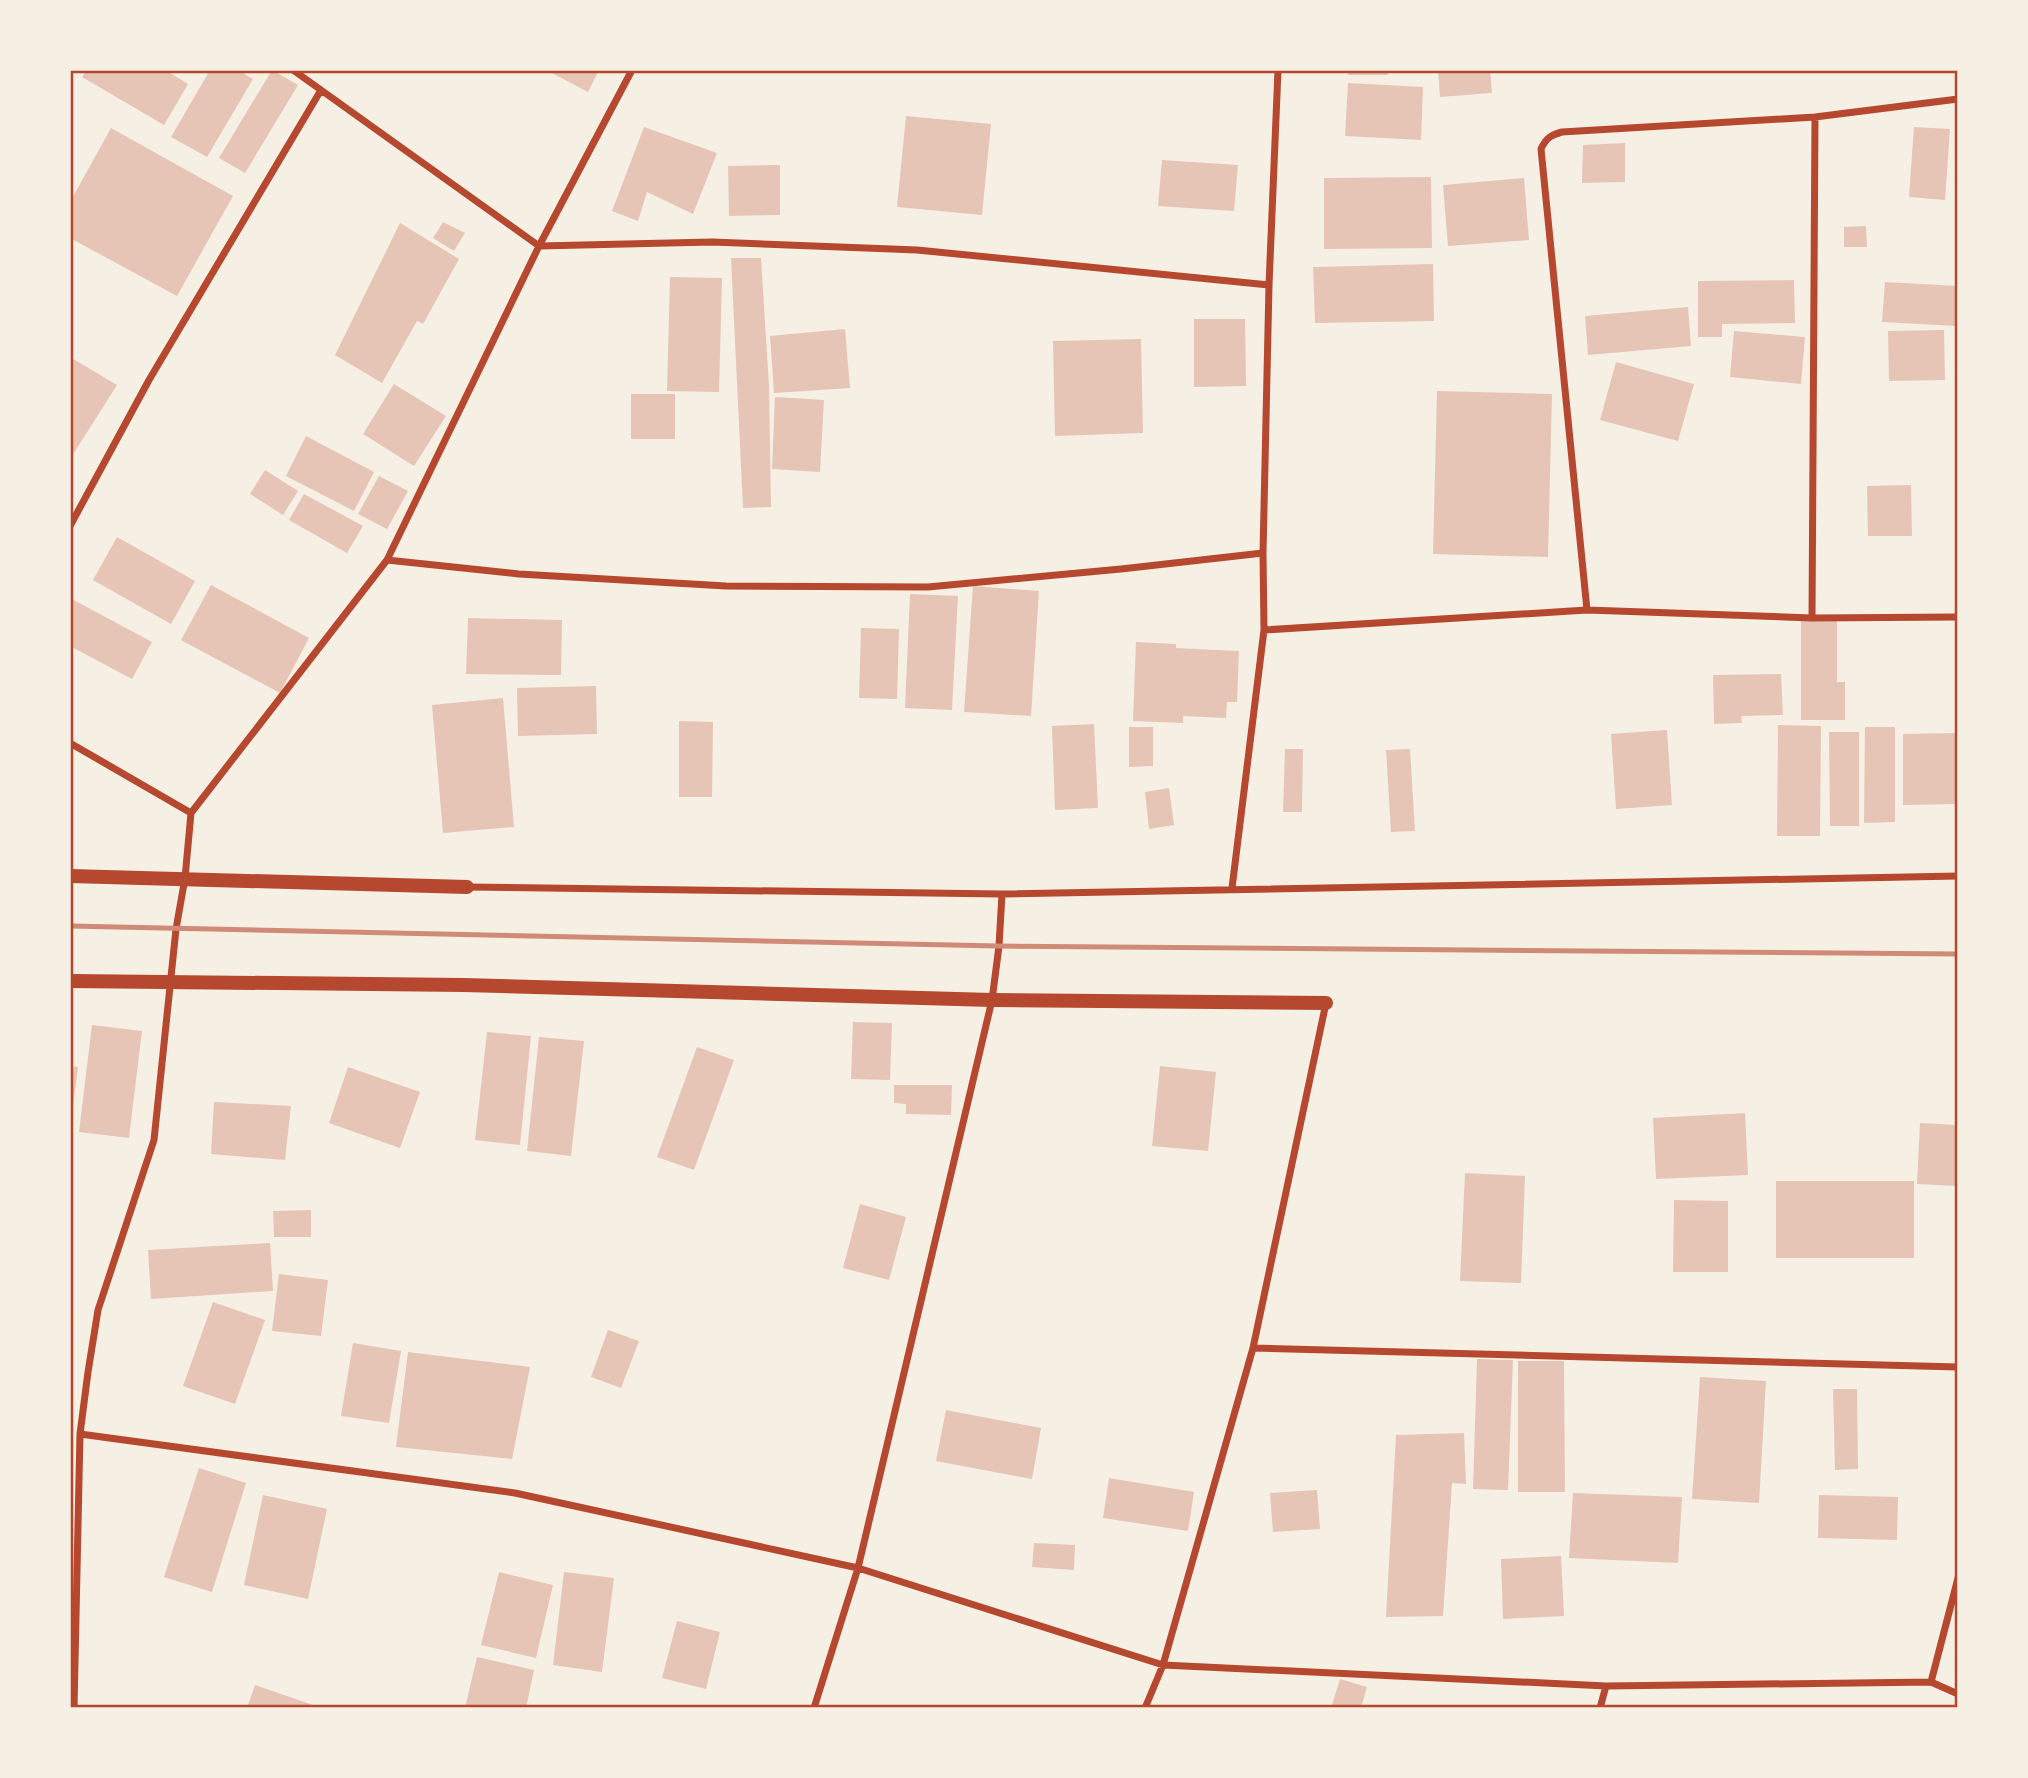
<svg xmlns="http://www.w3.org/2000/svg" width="2028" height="1778" viewBox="0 0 2028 1778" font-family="Lato,sans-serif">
<rect width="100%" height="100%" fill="#f6efe4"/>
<!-- building -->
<path fill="#e6c5b7" d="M87 70H165L188 84 164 125 82 77Z
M210 70H238L253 79 207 157 171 137Z
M272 70 298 85 245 173 219 158Z
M546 70H599L588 92Z
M1348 70H1388V75H1348Z
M1438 70H1490L1492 93 1440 97Z
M1348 83 1423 87 1421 140 1345 136Z
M906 116 991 124 982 215 897 207Z
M644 127 717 153 693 214 647 192 638 221 612 211Z
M1914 127 1950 129 1945 200 1909 197Z
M111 128 233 196 177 296 70 238V202Z
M1625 143V182L1582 183 1583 145Z
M1162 160 1238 165 1234 211 1158 206Z
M780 165V215L729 216 728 166Z
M1431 177 1432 248 1324 249V178Z
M1524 178 1529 240 1448 246 1443 185Z
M443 222 465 233 454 251 433 238Z
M400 223 459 259 423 324 417 321 382 383 335 355Z
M1866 226 1867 247H1844V227Z
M731 258H761L769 386 771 507 743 508Z
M1433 264 1434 321 1315 323 1313 267Z
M670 277 722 278 719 392 667 391Z
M1794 280 1795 323 1722 324V337H1698V281Z
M1885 282 1958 286 1956 326 1882 322Z
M1688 307 1691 346 1588 355 1585 316Z
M1194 319H1245L1246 386 1194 387Z
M845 329 850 388 774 393 770 336Z
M1944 330 1945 380 1889 381 1888 331Z
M1734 331 1805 337 1801 384 1730 377Z
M1141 339 1143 433 1055 436 1053 341Z
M70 357 117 385 72 456 70 454Z
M1616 362 1694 384 1678 441 1600 420Z
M394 384 446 416 414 466 363 434Z
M1437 391 1552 394 1548 557 1433 554Z
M631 394H675V439H631Z
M775 397 824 400 820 472 772 469Z
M306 436 374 472 354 511 286 476Z
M265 470 298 491 283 515 250 494Z
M379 476 408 491 387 529 358 514Z
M1911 485 1912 536H1868L1867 486Z
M304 494 363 526 347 553 289 520Z
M117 537 195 581 171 624 93 580Z
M211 585 309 638 280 693 181 640Z
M973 586 1039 591 1031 716 964 712Z
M910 594 958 596 952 710 905 708Z
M70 598 152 642 132 679 70 646Z
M468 618 562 620 561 675 466 674Z
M1801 620H1837V682H1845V720H1801Z
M861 628 899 629 897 699 859 698Z
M1136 642 1176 644V648L1239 651 1237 702H1227L1226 718 1183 716V723L1133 721Z
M1781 674 1783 715 1741 716 1742 723 1714 724 1713 675Z
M596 686 597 734 518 736 517 688Z
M503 698 514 827 443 833 432 705Z
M679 721 713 722 712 797H679Z
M1094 724 1098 808 1055 810 1052 726Z
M1778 725 1821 726 1820 836H1777Z
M1129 727H1153V766L1129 767Z
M1865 727H1895V822L1864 823Z
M1667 730 1672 805 1616 809 1611 734Z
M1829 732H1859V826H1830Z
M1958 733V804L1903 805V734Z
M1285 749H1303L1302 812H1283Z
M1410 749 1415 831 1391 832 1386 750Z
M1169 788 1174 825 1149 829 1145 792Z
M853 1022 892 1023 890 1080 851 1079Z
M92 1025 142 1031 129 1138 79 1132Z
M487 1032 531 1036 520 1145 475 1140Z
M539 1037 584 1041 571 1156 527 1151Z
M697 1047 734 1060 694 1170 657 1157Z
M70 1066 78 1067 72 1114H70Z
M1160 1066 1216 1072 1208 1151 1152 1146Z
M348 1067 420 1092 400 1148 329 1123Z
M894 1085H952L951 1115 906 1114V1104L894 1103Z
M214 1102 291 1106 285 1160 211 1154Z
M1745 1113 1748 1175 1656 1179 1653 1118Z
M1920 1123 1958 1125V1186L1917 1184Z
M1465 1173 1525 1176 1521 1283 1460 1281Z
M1776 1181H1914V1258H1776Z
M1674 1200 1728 1201V1272H1673Z
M860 1204 906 1217 889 1280 843 1268Z
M311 1210V1237H274L273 1211Z
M270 1243 273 1291 151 1299 148 1250Z
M279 1274 328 1280 321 1336 272 1331Z
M213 1302 265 1320 235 1404 183 1386Z
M608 1330 639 1341 621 1388 591 1377Z
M353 1343 401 1351 389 1423 341 1416Z
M408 1352 530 1367 512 1459 396 1447Z
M1477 1359 1513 1360 1508 1490 1473 1489Z
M1518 1361H1564L1565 1492H1518Z
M1700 1377 1766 1381 1759 1503 1692 1499Z
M1833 1389H1857L1858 1469 1835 1470Z
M946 1410 1041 1428 1032 1479 936 1461Z
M1464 1433 1466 1484 1452 1483 1443 1616 1386 1617 1396 1435Z
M199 1468 246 1483 212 1592 164 1577Z
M1109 1478 1194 1492 1188 1531 1103 1518Z
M1317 1490 1320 1529 1273 1532 1270 1493Z
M1573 1493 1682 1497 1678 1563 1569 1558Z
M263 1495 327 1509 308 1599 244 1585Z
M1819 1495 1898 1497 1897 1540 1818 1538Z
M1034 1543 1075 1545 1074 1570 1032 1567Z
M1561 1556 1564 1616 1503 1619 1501 1559Z
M499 1572 553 1585 536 1658 481 1645Z
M564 1572 614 1578 602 1672 553 1665Z
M677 1621 720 1632 706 1689 662 1678Z
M477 1657 534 1670 526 1708H465Z
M1340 1679 1367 1687 1361 1708H1331Z
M255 1685 313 1705 312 1708H247Z"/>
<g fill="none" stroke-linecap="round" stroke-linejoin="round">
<!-- minor -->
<path stroke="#b5482f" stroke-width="7" d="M293 70 539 246 712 242 917 250 1269 285
M70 526 149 380 321 90
M387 560 519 574 726 586 928 587 1121 569 1263 553
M1587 610 1541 149C1546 138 1551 135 1562 132L1815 117 1958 99
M1812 618 1815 117
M1264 630 1587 610 1812 618 1958 617
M70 743 191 813
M467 887 1002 894 1958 876
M1232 888 1264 630 1263 553 1269 285 1278 70
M1253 1348 1958 1367
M80 1434 515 1493 858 1568 1163 1665 1606 1686 1931 1682 1958 1694
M1931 1682 1958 1578
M74 1708 80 1434 88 1372 98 1310 154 1140 176 929 185 878 191 813 387 560 539 246 632 70
M814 1708 858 1568 992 1000 999 946 1002 894
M1145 1708 1163 1665 1253 1348 1326 1003
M1600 1708 1606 1686"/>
<!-- secondary -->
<path stroke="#b5482f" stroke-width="14" d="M70 876 467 887
M70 981 464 985 992 1000 1326 1003"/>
<!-- rail -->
<path stroke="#cf8b77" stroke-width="5" d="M70 926 999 946 1958 954"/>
</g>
<!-- border -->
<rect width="2028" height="1778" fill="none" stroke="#f6efe4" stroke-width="144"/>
<rect x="72" y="72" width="1884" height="1634" fill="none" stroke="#b5482f" stroke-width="2.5"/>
</svg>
